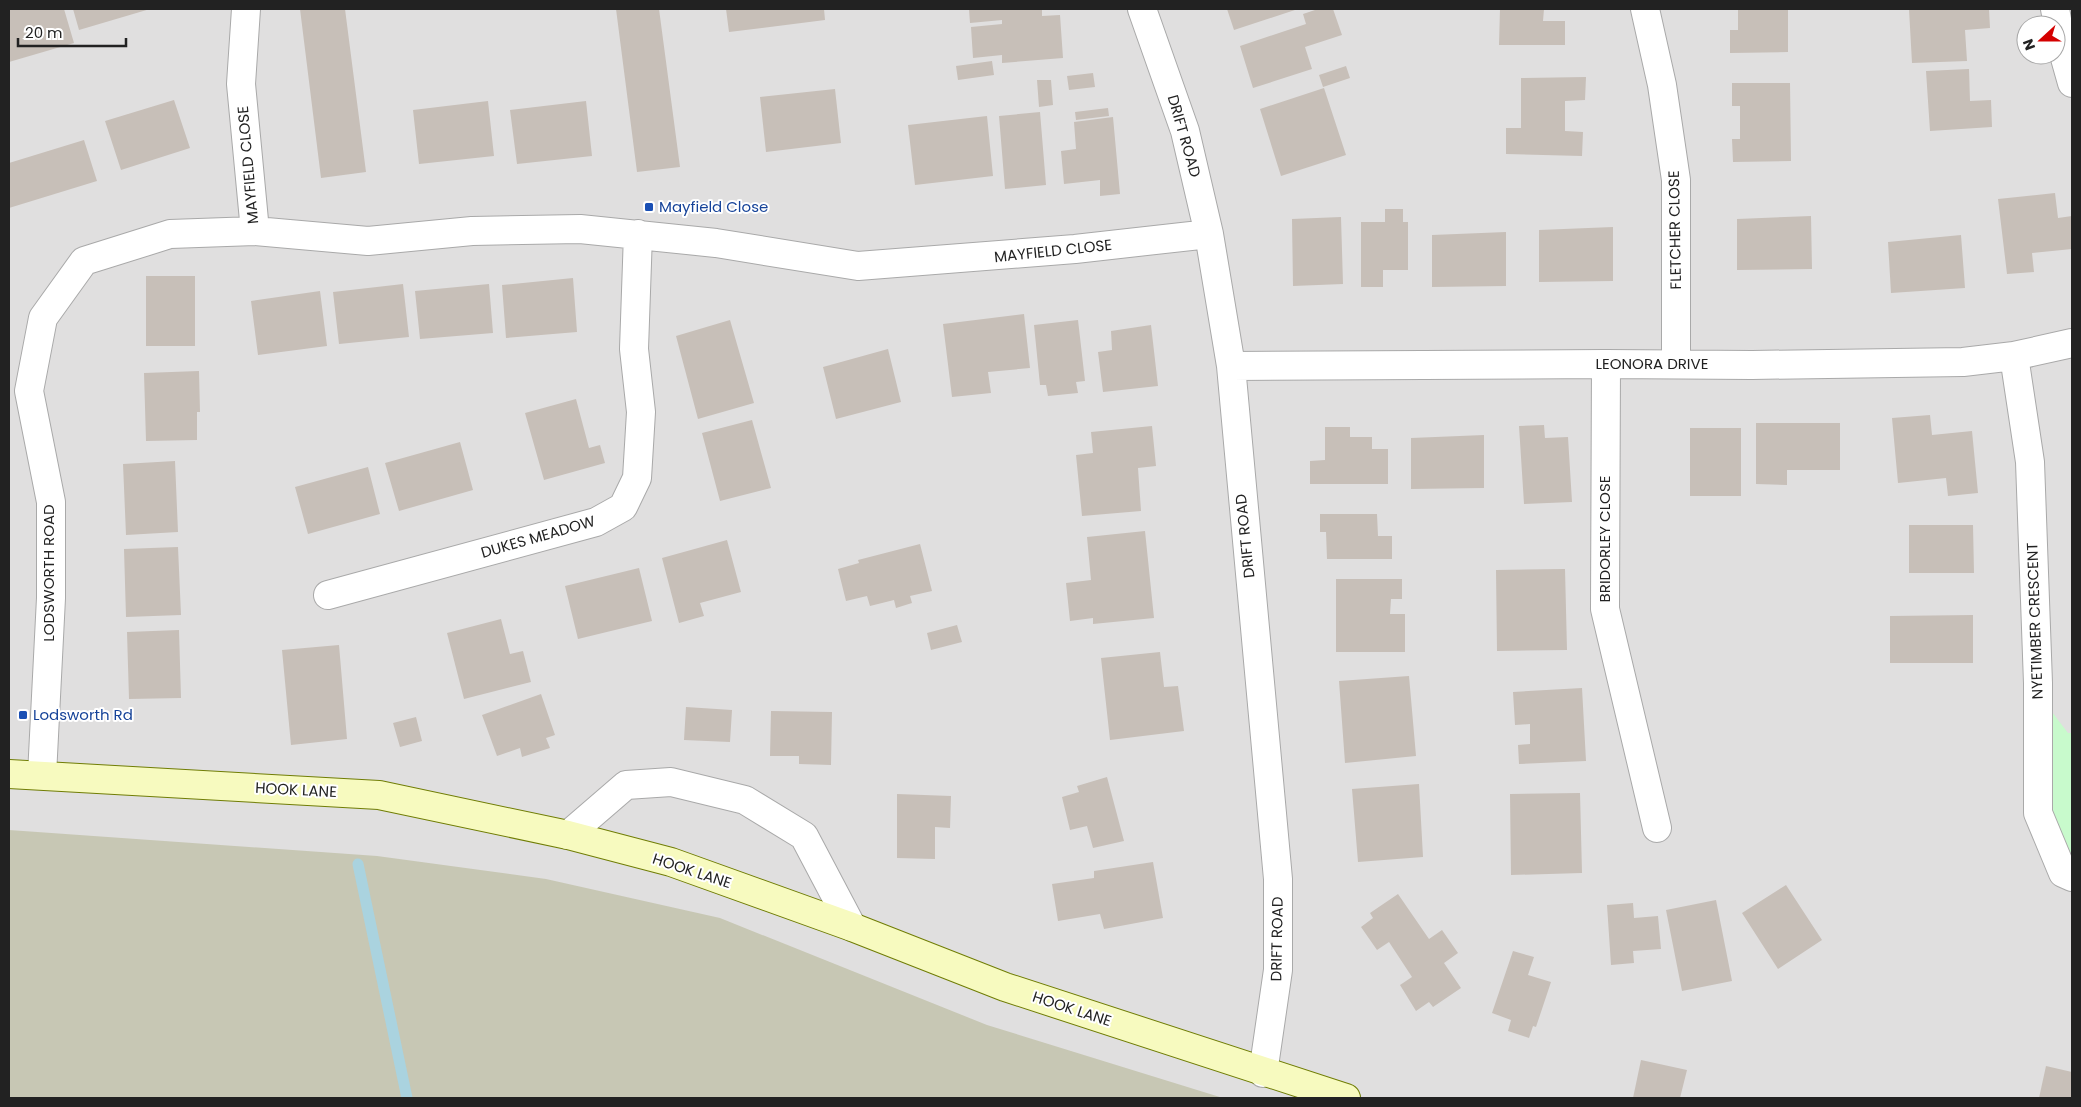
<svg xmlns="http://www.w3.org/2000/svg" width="2081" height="1107" viewBox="0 0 2081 1107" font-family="Poppins,sans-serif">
<rect width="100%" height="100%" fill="#f2efe9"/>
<!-- residential -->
<path fill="#e0dfdf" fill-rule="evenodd" d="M9 9H2072V1098H9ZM2026 25H2056V55H2026Z"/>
<!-- construction -->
<path fill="#c7c7b4" d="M9 830 377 856 546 879 720 918 987 1025 1223 1098H9Z"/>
<!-- park -->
<path fill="#c8facc" d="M2049 708 2068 733H2072V854L2061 841 2050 814Z"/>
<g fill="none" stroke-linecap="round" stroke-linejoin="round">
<!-- stream -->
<path stroke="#aad3df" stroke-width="11" d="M358 864 407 1098"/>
</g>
<!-- building -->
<path fill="#c7bfb8" d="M9 9H64L74 43 9 62Z
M73 9H150L79 30Z
M300 9H345L366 172 321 178Z
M616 9H659L680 167 637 172Z
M726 9H824L825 20 729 32Z
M969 9H1042V16L1060 15 1063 58 1002 63V55L973 58 971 27 1002 24V20L970 23Z
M1227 9H1298L1234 30Z
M1318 9H1333L1342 35 1305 47 1312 69 1253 88 1240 46 1306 24 1303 14Z
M1500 9H1544L1543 21H1565V45H1499Z
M1738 9H1788V52L1730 53V30H1738Z
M1909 9H1989L1990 28 1965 30 1967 61 1912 63Z
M992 61 994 75 958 80 956 66Z
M1346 66 1350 78 1323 87 1319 75Z
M1969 69 1970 101 1991 100 1992 127 1930 131 1926 71Z
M1093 73 1095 87 1069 90 1067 76Z
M1586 77 1585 100 1565 101V131L1583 132 1582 156 1506 154V128H1521V78Z
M1037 80H1051L1053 105 1039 107Z
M1732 83H1790L1791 161 1733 162 1732 139H1740V106H1732Z
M1324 88 1346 155 1281 176 1260 109Z
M835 89 841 143 766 152 760 97Z
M174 100 190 148 121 170 105 121Z
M488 101 494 156 419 164 413 110Z
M586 101 592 156 517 164 510 110Z
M1108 108 1109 116 1076 120 1075 112Z
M1040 112 1046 185 1005 189 999 116Z
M987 116 993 176 915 185 908 125Z
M1113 117 1120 194 1100 196V180L1064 184 1061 151 1076 149 1074 122Z
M84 140 97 181 9 208V163Z
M2055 193 2058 218 2072 216V249L2032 253 2034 272 2007 274 1998 199Z
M1385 209H1403V222H1408V270H1383V287H1361V222H1385Z
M1811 216 1812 269 1737 270V219Z
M1341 217 1343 284 1293 286 1292 219Z
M1613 227V281L1539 282V230Z
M1506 232V286L1432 287V235Z
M1961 235 1965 288 1891 293 1888 242Z
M146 276H195V346H146Z
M573 278 577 332 506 338 502 285Z
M403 284 409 337 339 344 333 292Z
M489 284 493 333 420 339 415 291Z
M320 291 327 346 258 355 251 301Z
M1024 314 1030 368 988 372 991 393 952 397 943 324Z
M730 320 754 403 698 419 676 336Z
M1078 320 1085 381 1076 382 1078 393 1048 396 1046 385H1040L1034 325Z
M1151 325 1158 386 1103 392 1098 352 1112 350 1111 331Z
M888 349 901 402 836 419 823 367Z
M199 371 200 412H197V440L146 441 144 373Z
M576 399 589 448 600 445 605 463 544 480 525 413Z
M1930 415 1932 435 1972 431 1978 493 1948 496 1946 478 1898 483 1892 418Z
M752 420 771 488 720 501 702 433Z
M1756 423H1840V470H1787V485L1756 484Z
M1544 425 1545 438 1568 437 1572 502 1524 504 1519 426Z
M1152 426 1156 466 1138 468 1141 511 1082 516 1076 455 1093 453 1091 432Z
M1325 427H1350V437H1372V449H1388V484H1310V461L1325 460Z
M1690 428H1741V496H1690Z
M1484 435V488L1411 489V438Z
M460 442 473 490 399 511 385 463Z
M175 461 178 532 126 535 123 464Z
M368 467 380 514 308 534 295 487Z
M1320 514H1377L1378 536H1392V559H1327L1326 532H1320Z
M1909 525H1973L1974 573H1909Z
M1145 531 1154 618 1093 624V618L1070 621 1066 583 1091 580 1087 537Z
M727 540 741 592 700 603 704 616 679 623 662 558Z
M920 544 932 591 910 596 912 603 896 608 894 600 870 606 867 596 846 601 838 569 859 563 858 560Z
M178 547 181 615 126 617 124 549Z
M639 568 652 621 578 639 565 586Z
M1565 569 1567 650 1497 651 1496 570Z
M1336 579H1402V599H1391L1390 614H1405V652H1336Z
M1973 615V663H1890V616Z
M501 619 510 654 523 651 531 682 464 699 447 633Z
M957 625 962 642 931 650 927 633Z
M179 630 181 698 129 699 127 632Z
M339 645 347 739 291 745 282 650Z
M1160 652 1164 687 1178 686 1184 731 1110 740 1101 658Z
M1409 676 1416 756 1345 763 1339 681Z
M1582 688 1586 761 1519 764 1518 745 1530 744V724L1515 725 1513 692Z
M541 694 555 735 546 738 550 748 522 757 520 748 497 756 482 715Z
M686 707 732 710 730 742 684 740Z
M771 711 832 712 831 765 799 764V756H770Z
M416 717 422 741 400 747 393 723Z
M1107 777 1124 841 1093 848 1087 826 1070 830 1062 797 1079 792 1077 786Z
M1419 784 1423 857 1358 862 1352 789Z
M1580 793 1582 873 1511 875 1510 794Z
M897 794 951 796 950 828 935 827V859L897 858Z
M1153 862 1163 918 1104 929 1100 914 1058 921 1052 884 1094 878V871Z
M1786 885 1822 940 1778 969 1742 913Z
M1398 894 1429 939 1442 930 1458 953 1444 963 1461 988 1433 1007 1429 1002 1416 1011 1400 985 1412 977 1389 942 1377 950 1361 927 1373 918 1370 913Z
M1716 900 1732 981 1682 991 1666 910Z
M1633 903 1634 918 1658 916 1661 949 1633 951 1634 963 1611 965 1607 905Z
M1513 951 1534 957 1528 975 1551 982 1536 1027 1533 1026 1529 1038 1508 1031 1511 1020 1492 1013Z
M1641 1060 1687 1070 1680 1098H1633Z
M2046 1066 2072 1072V1098H2039Z"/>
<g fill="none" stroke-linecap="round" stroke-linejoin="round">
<!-- street casing -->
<g stroke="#a9a9a9" stroke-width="30">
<path id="street" d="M246 9 241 84 255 231 368 241 472 231 580 229 716 243 858 266 1075 249 1209 234
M1142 9 1185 131 1209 234 1231 366 1278 879V970L1263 1073
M1645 9 1662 85 1676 180V364
M2055 9 2063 51 2072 83
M2014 356 2030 462 2038 683V813L2063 873 2072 877
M1606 364 1605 609 1657 828
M1231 366 1606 364 1752 365 1963 362 2014 356 2072 343
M328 595 596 522 623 507 637 478 641 412 634 349 638 234
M42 775 51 598V502L29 391 43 318 84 261 170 234 255 231
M568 835 626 785 671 782 745 800 804 836 852 927"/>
</g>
<!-- secondary casing -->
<g stroke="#707d05" stroke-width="30">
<path id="secondary" d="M9 774 379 795 568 835 671 862 852 927 1005 987 1346 1098"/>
</g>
<!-- street -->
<use href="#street" stroke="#fff" stroke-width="28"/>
<!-- secondary -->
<use href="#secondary" stroke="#f7fabf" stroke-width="28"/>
</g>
<!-- markers -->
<g fill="#1a4fb4" stroke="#fff" stroke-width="2">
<rect x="644" y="202" width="10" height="10" rx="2.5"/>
<rect x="18" y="710" width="10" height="10" rx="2.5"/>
</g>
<g text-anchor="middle" stroke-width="4" stroke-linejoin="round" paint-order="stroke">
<!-- street labels -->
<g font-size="15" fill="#222" stroke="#fff">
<text transform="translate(1184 136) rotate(74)" y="5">DRIFT ROAD</text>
<text transform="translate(248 165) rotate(-95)" y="5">MAYFIELD CLOSE</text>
<text transform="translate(1675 230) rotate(-91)" y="5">FLETCHER CLOSE</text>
<text transform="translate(1053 251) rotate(-6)" y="5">MAYFIELD CLOSE</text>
<text x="1652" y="369">LEONORA DRIVE</text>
<text transform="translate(1245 536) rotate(-96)" y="5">DRIFT ROAD</text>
<text transform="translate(538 537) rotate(-16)" y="5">DUKES MEADOW</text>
<text transform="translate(1605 539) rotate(-90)" y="5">BRIDORLEY CLOSE</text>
<text transform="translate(49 573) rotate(-90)" y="5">LODSWORTH ROAD</text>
<text transform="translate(2035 621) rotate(-92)" y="5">NYETIMBER CRESCENT</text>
<text transform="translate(296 790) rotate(3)" y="5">HOOK LANE</text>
<text transform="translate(692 871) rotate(18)" y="5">HOOK LANE</text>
<text transform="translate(1277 939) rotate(-89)" y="5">DRIFT ROAD</text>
<text transform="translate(1072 1009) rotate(18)" y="5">HOOK LANE</text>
</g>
<!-- transit labels -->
<g font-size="15" fill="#164399" stroke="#fff" text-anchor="start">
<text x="659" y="212">Mayfield Close</text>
<text x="33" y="720">Lodsworth Rd</text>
</g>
</g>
<!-- border -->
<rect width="2081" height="1107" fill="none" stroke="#222222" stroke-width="20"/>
<!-- north arrow -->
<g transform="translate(2041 40) rotate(249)"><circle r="24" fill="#ffffff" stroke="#a7a7a7"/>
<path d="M0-4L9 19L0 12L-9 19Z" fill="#d40000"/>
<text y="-8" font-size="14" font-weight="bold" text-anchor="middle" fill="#222222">N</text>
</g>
<!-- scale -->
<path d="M18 38v8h108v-8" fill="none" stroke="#222222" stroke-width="2.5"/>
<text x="25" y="38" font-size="15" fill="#222222" stroke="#ffffff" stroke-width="4" paint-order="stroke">20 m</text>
</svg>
